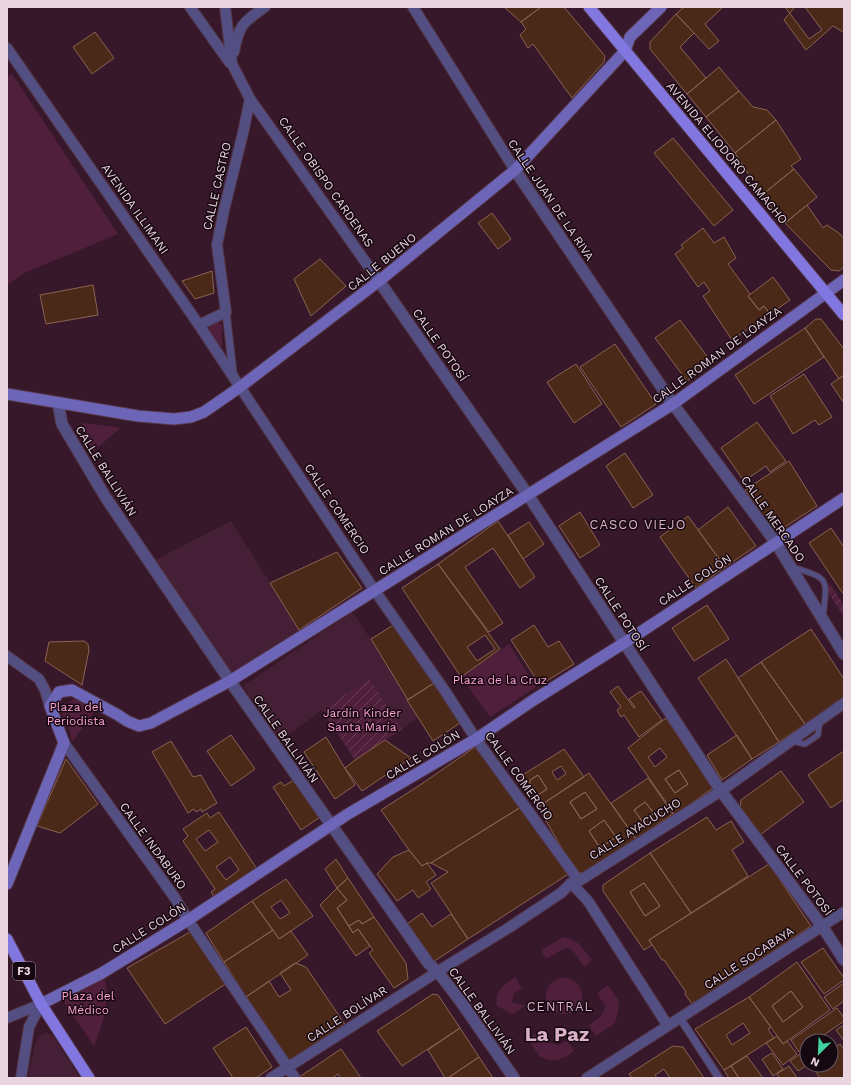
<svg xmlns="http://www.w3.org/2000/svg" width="851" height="1085" viewBox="0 0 851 1085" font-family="'Work Sans',sans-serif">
<defs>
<pattern id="garden-furrows" width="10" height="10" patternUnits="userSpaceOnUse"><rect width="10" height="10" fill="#501f3c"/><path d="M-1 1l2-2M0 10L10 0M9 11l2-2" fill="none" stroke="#693f58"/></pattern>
</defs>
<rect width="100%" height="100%" fill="#37182a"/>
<!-- built -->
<path fill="#451f35" d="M231 521 270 583 337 552 362 588 233 674 155 560Z
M352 612 371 639 418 717 402 729 355 760 322 710 280 741 243 686Z
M46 1032 53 1036 80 1078H28L34 1048 38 1036Z"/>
<!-- green -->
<path fill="#501f3c" d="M12 74 118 234 22 274 9 284 7 281V76Z
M213 323H218L222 325V347L220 346 208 330 209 327Z
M84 423 121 428 93 451 79 427Z
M509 644 536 687 490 717 461 677Z
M76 698 96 709 72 742 69 729 58 705 68 703Z
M564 937C579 940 583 949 592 960L584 967C579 960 574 947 565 948L546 959 541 950Z
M103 975C113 999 102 1024 94 1046L64 1002 68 995Z
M515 977 522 988 514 993 512 1002 525 1006 513 1014 497 1006C494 991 504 985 515 977Z
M546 996a18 18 0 1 1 36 0a18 18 0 1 1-36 0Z
M608 985 619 1001 618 1012 615 1023 596 1036 589 1025C597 1019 604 1016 605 1006L597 993Z
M540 1031 547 1042 559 1045 567 1040 574 1051C561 1060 556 1063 540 1057L528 1039Z"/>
<!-- garden -->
<path fill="url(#garden-furrows)" d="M830 584 844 605V617L825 588Z
M369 679 402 729 355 760 322 710Z"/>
<!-- building -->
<path fill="#4b2919" stroke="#896351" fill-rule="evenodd" d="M504 7H541L521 22Z
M541 7H564L605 56 604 62 572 98 533 44 528 48 520 35 526 29 521 22Z
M684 7H723L705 24 719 41 709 49 676 14Z
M785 7H805L822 30 809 39Z
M795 7H844V31L843 32 833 26 806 50 784 20Z
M676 14 694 33 680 47 706 78 687 94 650 49V42L652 40Z
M95 32 114 58 92 74 73 47Z
M719 67 739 91 706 117 687 94Z
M739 91 753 107 767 110 776 120 735 153 706 117Z
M776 120 801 159 791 166 794 169 762 195 735 153Z
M673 138 733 210 714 226 654 153Z
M794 169 817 197 785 223 762 195Z
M807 205 823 228 827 225 840 234 844 239V267L839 271 831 270 785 223Z
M492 213 511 239 498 249 478 223Z
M703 228 714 243 724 237 736 258 728 264 750 294 748 296 759 310 764 306 770 314 732 340 703 296 710 291 704 282 698 287 675 254 683 248 681 245Z
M320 259 346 286 311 316 294 279Z
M212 271 214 293 195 299 182 281Z
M773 277 790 300 770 314 764 306 759 310 748 296Z
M93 285 98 315 46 324 40 295Z
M816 319H821L844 349V375L839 379 805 328Z
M680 320 712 363 687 381 655 338Z
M805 328 824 357 754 404 735 375Z
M615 344 656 404 621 427 580 367Z
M576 364 602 404 574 423 547 382Z
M804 374 832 417 819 425 815 420 793 434 770 396Z
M844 375V403L831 384Z
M757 422 786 461 770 472 766 466 744 481 721 448Z
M625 453 653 495 633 508 606 466Z
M789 461 817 506 780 530 770 528 745 490Z
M728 507 756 546 725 567 698 530Z
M580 512 600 545 580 558 559 526Z
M688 516 725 567 696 588 660 537Z
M498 521 535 577 520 588 493 548 465 567 503 623 489 632 438 564Z
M529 522 544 544 523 559 508 535Z
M831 528 844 547V595L809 543Z
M337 552 362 588 299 630 270 583Z
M438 564 500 649 461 677 402 588Z
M707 605 729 639 694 661 672 628Z
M395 624 434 683 408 700 371 639Z
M534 625 548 647 559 641 574 664 540 685 511 640Z
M811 629 844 679V698L805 724 761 662Z
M485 635 495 649 477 661 467 647Z
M84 641 88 644 89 650 82 685 45 661 49 642Z
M726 659 779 742 752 759 698 678Z
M761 662 805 724 779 742 738 678Z
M434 683 460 723 433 741 407 700Z
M618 686 634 708 635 707 629 699 641 691 662 720 639 737 624 715 621 717 617 710 621 707 610 692Z
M666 718 713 788 675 815 628 748ZM660 748 667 757 655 767 648 757ZM679 770 688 784 675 793 665 779Z
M231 735 255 769 231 786 207 751Z
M737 735 752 759 722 780 707 755Z
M326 737 355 785 335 799 304 752Z
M385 740 411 758 362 791 345 768 355 760Z
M171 741 193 777 201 775 217 803 202 812 201 809 196 812 194 809 188 813 152 752Z
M475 747 521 807 431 863H427L422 866 409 850 381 810 420 785Z
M564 749 584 777 538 807 521 776ZM561 766 566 774 557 780 552 772ZM538 775 547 789 538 795 529 781Z
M844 751V799L831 808 808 775Z
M66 759 98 804 60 833 37 826Z
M679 770 688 784 675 793 665 779Z
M781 771 804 802 760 835 740 807 741 800Z
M589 773 636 839 585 874 575 871 538 807ZM585 792 597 809 581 819 570 802ZM604 820 616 837 600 848 589 831Z
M538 775 547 789 538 795 529 781Z
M648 778 673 814 636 839 611 803ZM645 802 654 813 642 821 634 810Z
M295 779 320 817 301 830 273 787 281 782 284 786Z
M585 792 597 809 581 819 570 802Z
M645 802 654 813 642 821 634 810Z
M521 807 570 873 468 939 431 883 448 872 431 863Z
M219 812 261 875 218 903 211 892 215 889 183 841 188 836 183 829 207 813 210 818ZM209 830 218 842 205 851 196 839ZM230 857 239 870 226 880 216 867Z
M707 817 716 830 731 821 744 842 732 850 748 876 691 913 650 853Z
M604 820 616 837 600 848 589 831Z
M409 850 422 866 427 863 436 875 426 882 431 889 418 898 413 890 397 901 377 874 393 857Z
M650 853 691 913 649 940 652 945 644 950 603 891V885ZM644 883 660 906 645 916 630 892Z
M336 859 348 878 337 888 325 869Z
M769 864 811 926 694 1004H692L685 994 686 992 664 960H662L649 940Z
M348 878 374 917 362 924 359 920 349 926 337 908 347 900 337 888Z
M286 879 313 916 279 939 252 901ZM281 900 290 913 280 919 271 907Z
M644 883 660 906 645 916 630 892Z
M337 888 347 900 337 908 353 933 358 929 370 946 356 956 320 905Z
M252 901 273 930 224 962 206 933Z
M422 913 432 927 451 914 468 939 433 962 407 924Z
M374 917 406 963 408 979 394 988 369 953 373 950 358 929 353 933 349 926 359 920 362 924Z
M273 930 279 939 291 931 308 955 246 997 224 962Z
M190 932 227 983 165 1024 127 968Z
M823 948 844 978V980L824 994 801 962Z
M797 962 830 1010 783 1044 749 997ZM791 991 803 1007 783 1022 772 1006Z
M295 963 306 967 346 1026 290 1063 246 997 269 981 279 997 291 990 280 973Z
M844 983V1001L833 1009 824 997Z
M791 991 803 1007 783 1022 772 1006Z
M433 994 438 995 460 1028 402 1066 377 1031Z
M749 997 771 1027 768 1029 774 1038 724 1070 695 1029ZM743 1023 750 1033 732 1045 726 1035Z
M837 1008 844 1018V1021L815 1041H807V1046L799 1052 791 1040Z
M844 1025V1041L836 1030Z
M246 1027 272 1067 256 1078H233L213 1048Z
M460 1028 479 1057 448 1078H445L428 1050Z
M777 1036 783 1044 787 1041 797 1054 783 1065 766 1043Z
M840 1044 844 1049V1078H820L811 1065H831V1050Z
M673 1046 683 1047 704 1078H670L664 1069 655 1075 657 1078H632L629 1074Z
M341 1049 361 1078H341L338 1074 332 1078H298Z
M807 1049V1065L798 1071 790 1061Z
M772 1053 783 1069 773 1076 762 1059Z
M747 1056 763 1078H739L731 1066Z
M479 1057 493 1078H448Z
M731 1066 739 1078H729L724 1070Z
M789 1066 797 1078H779L777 1074Z"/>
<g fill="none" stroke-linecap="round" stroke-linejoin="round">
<!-- service casing -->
<g stroke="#543647" stroke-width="7">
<path id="service" d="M792 567C831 579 827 578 823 617
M792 741 805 744 818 735 820 721"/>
</g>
<!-- pedestrian casing -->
<g stroke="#543647" stroke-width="9">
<path id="pedestrian" d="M226 312 233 373
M680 1018 719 1078"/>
</g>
<!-- minor casing -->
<g stroke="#543647" stroke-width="12">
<path id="minor" d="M190 7 230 63
M225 7 232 64 250 99 379 281
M413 7 515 170
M7 48 199 325 375 591 445 691 476 739 579 881
M234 52C239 25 242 23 265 7
M199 325 226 312 217 245 224 210 243 133 250 99
M7 656 39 679 45 690 50 706
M64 743 175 898 188 920 295 1078
M571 883 588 901 668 1026
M7 1018 41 1004
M21 1078 29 1027 41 1004
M271 1078 445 967 510 927 561 893 571 883 579 881 721 791 844 703
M587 1078 844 912"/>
</g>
<!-- tertiary casing -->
<g stroke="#543647" stroke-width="13">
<path id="tertiary" d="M515 170 673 404 776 543 844 654
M379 281 528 495 721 791 822 926 844 960
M58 403 62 424 106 498 230 681 429 964 438 972 461 1002 514 1078"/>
</g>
<!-- secondary casing -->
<g stroke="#543647" stroke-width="13">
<path id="secondary" d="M7 394 138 416 174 419 191 417 204 412 240 387 379 281 515 170 625 51 630 37 661 7
M7 884 64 743 50 706 59 692 72 690 118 715 127 721 139 726 151 723 230 681 673 404 844 280
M41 1004 102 973 188 920 348 814 476 739 532 701 624 643 844 498"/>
</g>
<!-- primary casing -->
<g stroke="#543647" stroke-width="13">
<path id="primary" d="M589 7 844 315
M7 939 41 1004 89 1078"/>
</g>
<!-- service -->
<use href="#service" stroke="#534f83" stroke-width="5"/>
<!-- pedestrian -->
<use href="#pedestrian" stroke="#534f83" stroke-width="7"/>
<!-- minor -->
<use href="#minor" stroke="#534f83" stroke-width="10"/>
<!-- tertiary -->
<use href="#tertiary" stroke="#534f83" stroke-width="11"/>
<!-- secondary -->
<use href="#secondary" stroke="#6d66b8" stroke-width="11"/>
<!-- primary -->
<use href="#primary" stroke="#8277e1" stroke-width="11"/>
</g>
<g text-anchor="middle" stroke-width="3" stroke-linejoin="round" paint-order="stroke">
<!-- shield labels -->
<rect fill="#160810" stroke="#aa97a1" stroke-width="1" x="13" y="962" width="22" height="18" rx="3"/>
<g font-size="11" font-weight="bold" fill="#ead4df">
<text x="24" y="975">F3</text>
</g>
<!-- street labels -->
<g font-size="12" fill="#ead4df" stroke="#160810">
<text transform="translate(727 153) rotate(50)" y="4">AVENIDA ELIODORO CAMACHO</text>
<text transform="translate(326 182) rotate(55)" y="4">CALLE OBISPO CARDENAS</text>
<text transform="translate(217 186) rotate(-77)" y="4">CALLE CASTRO</text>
<text transform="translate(551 200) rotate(56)" y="4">CALLE JUAN DE LA RIVA</text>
<text transform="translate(135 209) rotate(55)" y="4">AVENIDA ILLIMANI</text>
<text transform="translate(382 262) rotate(-39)" y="4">CALLE BUENO</text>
<text transform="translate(440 345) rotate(55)" y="4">CALLE POTOSÍ</text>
<text transform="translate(717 355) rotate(-36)" y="4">CALLE ROMAN DE LOAYZA</text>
<text transform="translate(106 471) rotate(58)" y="4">CALLE BALLIVIÁN</text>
<text transform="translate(337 509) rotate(56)" y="4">CALLE COMERCIO</text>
<text transform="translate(773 519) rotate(55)" y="4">CALLE MERCADO</text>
<text transform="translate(446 531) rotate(-32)" y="4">CALLE ROMAN DE LOAYZA</text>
<text transform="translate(695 580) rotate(-33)" y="4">CALLE COLÓN</text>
<text transform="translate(621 614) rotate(57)" y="4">CALLE POTOSÍ</text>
<text transform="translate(286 739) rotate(55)" y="4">CALLE BALLIVIÁN</text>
<text transform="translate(423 755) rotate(-31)" y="4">CALLE COLÓN</text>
<text transform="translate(519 776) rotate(54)" y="4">CALLE COMERCIO</text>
<text transform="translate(635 829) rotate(-32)" y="4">CALLE AYACUCHO</text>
<text transform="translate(153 846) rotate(54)" y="4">CALLE INDABURO</text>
<text transform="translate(804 880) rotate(53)" y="4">CALLE POTOSÍ</text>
<text transform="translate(149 928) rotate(-32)" y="4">CALLE COLÓN</text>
<text transform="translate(749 958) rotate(-33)" y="4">CALLE SOCABAYA</text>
<text transform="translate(482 1011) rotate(54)" y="4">CALLE BALLIVIÁN</text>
<text transform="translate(347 1014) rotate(-33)" y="4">CALLE BOLÍVAR</text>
</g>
<!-- park labels -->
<g font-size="12" fill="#fca1d4" stroke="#160810">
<text x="500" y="684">Plaza de la Cruz</text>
<text x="76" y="711">Plaza del<tspan x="76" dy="14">Periodista</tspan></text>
<text x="362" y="717">Jardín Kinder<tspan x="362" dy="14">Santa María</tspan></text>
<text x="88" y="1000">Plaza del<tspan x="88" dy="14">Médico</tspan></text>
</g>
<!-- neighbourhood labels -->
<g font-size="13" letter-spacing="1" fill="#dbb1c7" stroke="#160810">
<text x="638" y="529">CASCO VIEJO</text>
<text x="560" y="1011">CENTRAL</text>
</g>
<!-- town labels -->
<g font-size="20" font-weight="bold" fill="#dbb1c7" stroke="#160810">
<text x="557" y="1041">La Paz</text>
</g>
</g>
<!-- border -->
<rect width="851" height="1085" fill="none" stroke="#ead4df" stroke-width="16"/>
<!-- north arrow -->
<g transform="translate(819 1053) rotate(204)"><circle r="19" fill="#160810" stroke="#6b5a63"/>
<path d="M0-3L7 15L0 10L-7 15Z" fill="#41d4a1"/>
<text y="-6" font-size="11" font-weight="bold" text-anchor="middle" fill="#ead4df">N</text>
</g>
</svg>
